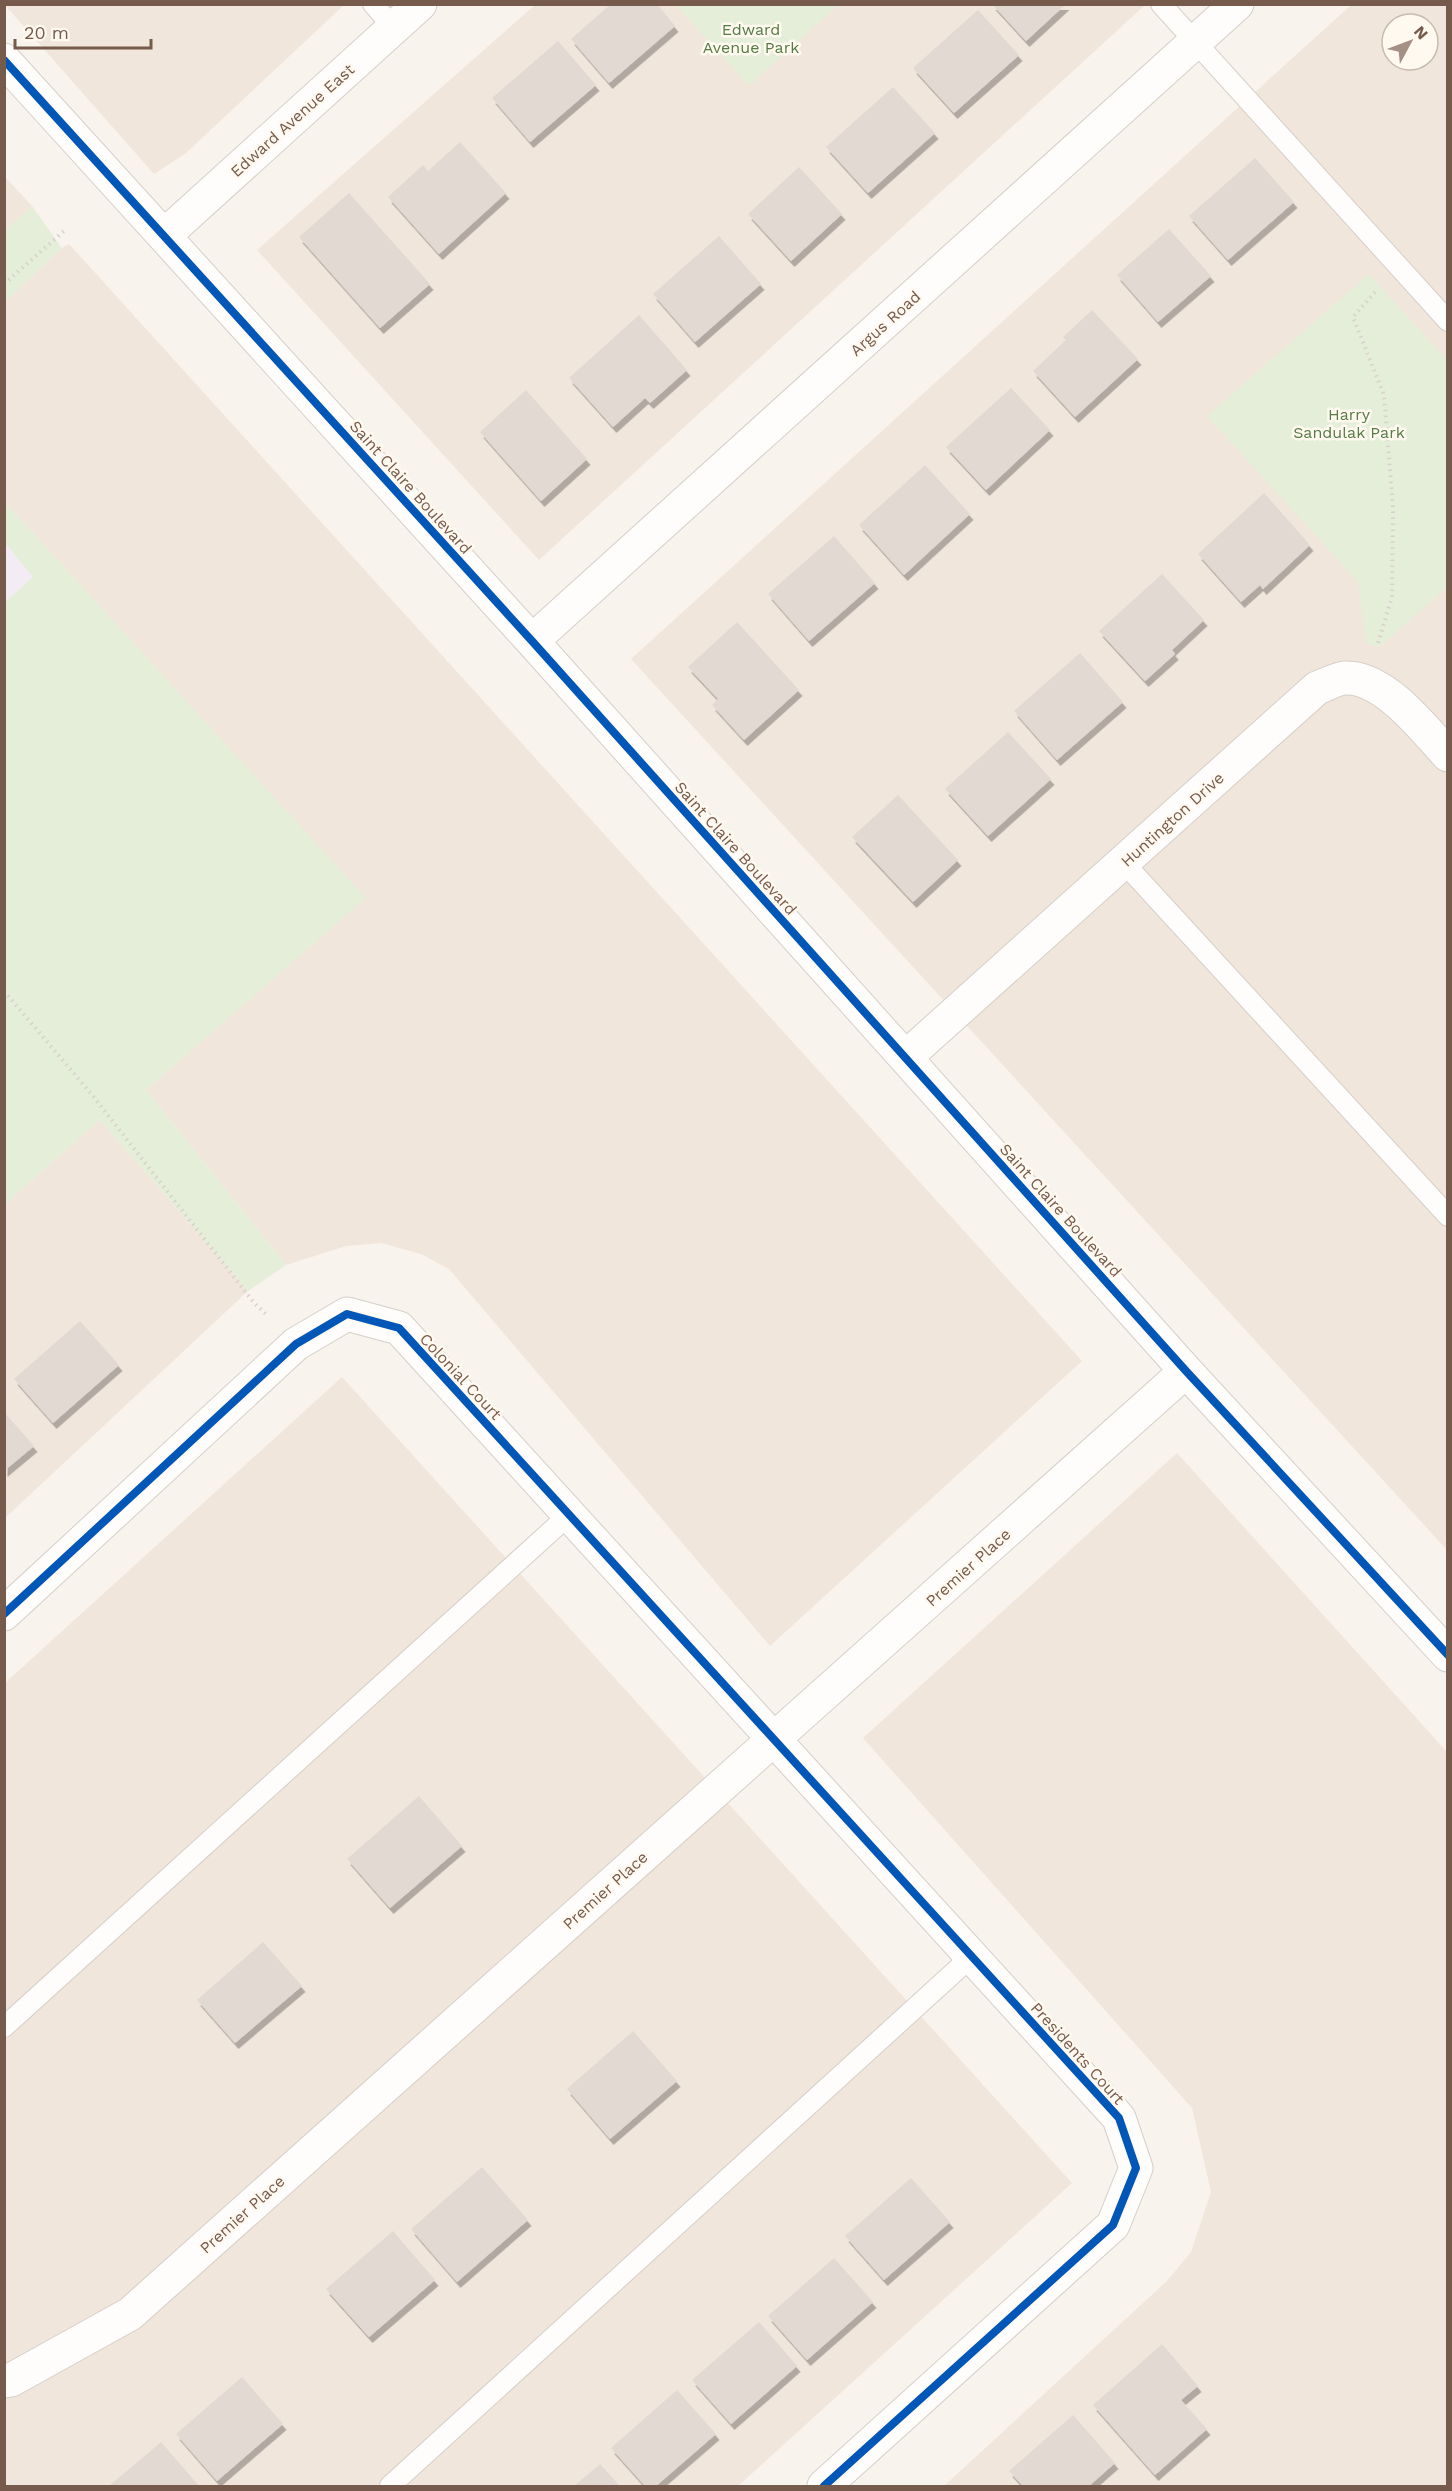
<svg xmlns="http://www.w3.org/2000/svg" width="1452" height="2491" viewBox="0 0 1452 2491" font-family="'Work Sans',sans-serif">
<defs>
<filter id="shadow"><feDropShadow dx="3.5" dy="6" stdDeviation="0" flood-color="#0004"/></filter>
</defs>
<rect width="100%" height="100%" fill="#f8f3ed"/>
<!-- residential -->
<path fill="#f1e6db" fill-rule="evenodd" d="M5 5V4L344 5 186 153 154 174Z
M535 5H1145L539 560 257 250Z
M1351 5H1447V1550L631 659ZM1392 24H1428V60H1392Z
M5 177 32 206 5 231Z
M69 244 1082 1361 770 1646 449 1269 421 1254 381 1243 346 1246 286 1265 146 1090 365 898 5 502V302L62 248Z
M100 1120 248 1291 5 1518V1204Z
M342 1377 1072 2183 738 2486H5V1683Z
M1177 1453 1447 1752V2486H944L1167 2281 1191 2252 1211 2192 1192 2108 863 1738Z"/>
<!-- education -->
<path fill="#f4ecf4" d="M5 543 33 577 5 603Z"/>
<!-- park -->
<path fill="#e5eed8" d="M676 5H838L749 86Z
M32 206 62 248 5 302V231Z
M1369 274 1448 361 1447 587 1380 647 1366 644 1358 582 1207 416Z
M5 502 366 898 146 1090 286 1265 248 1291 100 1120 5 1204 4 603 33 577 5 543Z"/>
<!-- building -->
<path fill="#e2d9d2" filter="url(#shadow)" d="M611 4H657L675 26 609 83 571 39Z
M992 4H1066L1026 41Z
M978 10 1019 55 954 113 913 68Z
M558 41 596 85 530 142 492 98Z
M893 87 935 133 868 193 826 147Z
M460 142 506 193 439 254 388 197 423 165 428 171Z
M1255 158 1294 202 1228 260 1189 216Z
M799 167 842 214 791 261 748 214Z
M349 193 430 284 380 328 299 237Z
M1169 229 1211 276 1158 322 1117 275Z
M719 236 761 284 695 342 653 294Z
M1092 310 1138 359 1075 417 1033 371 1066 340 1063 337Z
M639 315 687 370 650 403 645 398 613 427 569 378Z
M1011 388 1050 430 986 490 946 447Z
M526 390 587 459 541 501 480 432Z
M925 465 970 514 904 575 859 525Z
M1264 493 1310 545 1263 589 1260 585 1241 602 1198 554Z
M834 536 875 583 809 641 768 594Z
M1162 574 1204 620 1172 650 1175 654 1145 681 1099 631Z
M737 622 799 690 744 740 712 705 718 699 688 667Z
M1080 653 1123 702 1057 760 1014 711Z
M1008 732 1051 779 988 836 945 789Z
M898 795 958 860 913 902 852 837Z
M80 1321 119 1365 53 1423 14 1379Z
M4 1412 34 1446 4 1471Z
M419 1796 462 1846 390 1908 347 1859Z
M263 1942 302 1986 235 2043 197 2000Z
M633 2031 677 2081 610 2139 567 2089Z
M482 2167 528 2220 457 2282 411 2229Z
M911 2178 950 2222 884 2280 845 2236Z
M393 2231 435 2280 369 2337 326 2289Z
M834 2258 873 2302 807 2360 768 2316Z
M759 2322 797 2366 731 2424 692 2380Z
M1162 2344 1198 2386 1181 2400 1207 2429 1155 2475 1093 2405Z
M242 2377 283 2424 217 2481 176 2434Z
M677 2390 716 2434 656 2486H645L611 2448Z
M1073 2415 1115 2463 1089 2486H1023L1009 2471Z
M161 2442 199 2486H109Z
M600 2464 620 2486H574Z"/>
<g fill="none" stroke-linecap="round" stroke-linejoin="round">
<!-- lane casing -->
<g stroke="#d5cfc8" stroke-width="22">
<path id="lane" d="M373 4 394 28
M1161 4 1448 321
M1124 863 1448 1216
M4 2027 570 1514
M390 2486 972 1956"/>
</g>
<!-- street casing -->
<g stroke="#d5cfc8" stroke-width="35">
<path id="street" d="M4 60 532 641 1186 1371 1448 1655
M165 235 420 4
M532 641 1237 4
M906 1057 1317 688C1326 685 1336 679 1344 678 1383 675 1424 729 1448 755
M4 1614 296 1344 347 1314 399 1328 1119 2118 1136 2168 1113 2225 824 2486
M4 2381 11 2380 130 2314 1186 1371"/>
</g>
<!-- path -->
<path stroke="#d8d1cd" stroke-width="4" stroke-dasharray="1.5 4.5" stroke-linecap="butt" d="M4 284 64 231
M1375 292 1353 317 1384 395 1393 508 1392 597 1378 643
M4 991 93 1096 255 1304 268 1316"/>
<!-- lane -->
<use href="#lane" stroke="#fefdfc" stroke-width="20"/>
<!-- street -->
<use href="#street" stroke="#fefdfc" stroke-width="33"/>
<!-- cycleway casing -->
<g stroke="#fff9f0" stroke-width="11">
<path id="cycleway" d="M4 60 532 641 1186 1371 1448 1655
M4 1614 296 1344 347 1314 399 1328 1119 2118 1136 2168 1113 2225 824 2486"/>
</g>
<!-- cycleway -->
<use href="#cycleway" stroke="#0057b8" stroke-width="8"/>
</g>
<g text-anchor="middle" stroke-width="5" stroke-linejoin="round" paint-order="stroke">
<!-- park labels -->
<g font-size="16" fill="#557c45" stroke="#fff9f0">
<text x="751" y="35">Edward<tspan x="751" dy="18">Avenue Park</tspan></text>
<text x="1349" y="420">Harry<tspan x="1349" dy="18">Sandulak Park</tspan></text>
</g>
<!-- street labels -->
<g font-size="16" fill="#765b4d" stroke="#fff9f0">
<text transform="translate(292 120) rotate(-42)" y="6">Edward Avenue East</text>
<text transform="translate(885 323) rotate(-42)" y="6">Argus Road</text>
<text transform="translate(411 487) rotate(48)" y="6">Saint Claire Boulevard</text>
<text transform="translate(1172 819) rotate(-42)" y="6">Huntington Drive</text>
<text transform="translate(736 848) rotate(48)" y="6">Saint Claire Boulevard</text>
<text transform="translate(1061 1210) rotate(48)" y="6">Saint Claire Boulevard</text>
<text transform="translate(461 1376) rotate(47)" y="6">Colonial Court</text>
<text transform="translate(968 1567) rotate(-42)" y="6">Premier Place</text>
<text transform="translate(605 1890) rotate(-42)" y="6">Premier Place</text>
<text transform="translate(1078 2053) rotate(48)" y="6">Presidents Court</text>
<text transform="translate(242 2214) rotate(-42)" y="6">Premier Place</text>
</g>
</g>
<!-- border -->
<rect width="1452" height="2491" fill="none" stroke="#765b4d" stroke-width="12"/>
<!-- north arrow -->
<g transform="translate(1410 42) rotate(49)"><circle r="28" fill="#fff9f0" stroke="#c8baaf" stroke-width="1.5"/>
<path d="M0-4.5L10 22L0 15L-10 22Z" fill="#a49085"/>
<text y="-9" font-size="16" font-weight="bold" text-anchor="middle" fill="#765b4d">N</text>
</g>
<!-- scale -->
<path d="M15 39v9h136v-9" fill="none" stroke="#765b4d" stroke-width="3"/>
<text x="24" y="39" font-size="18" fill="#765b4d" stroke="#fff9f0" stroke-width="4.5" paint-order="stroke">20 m</text>
</svg>
